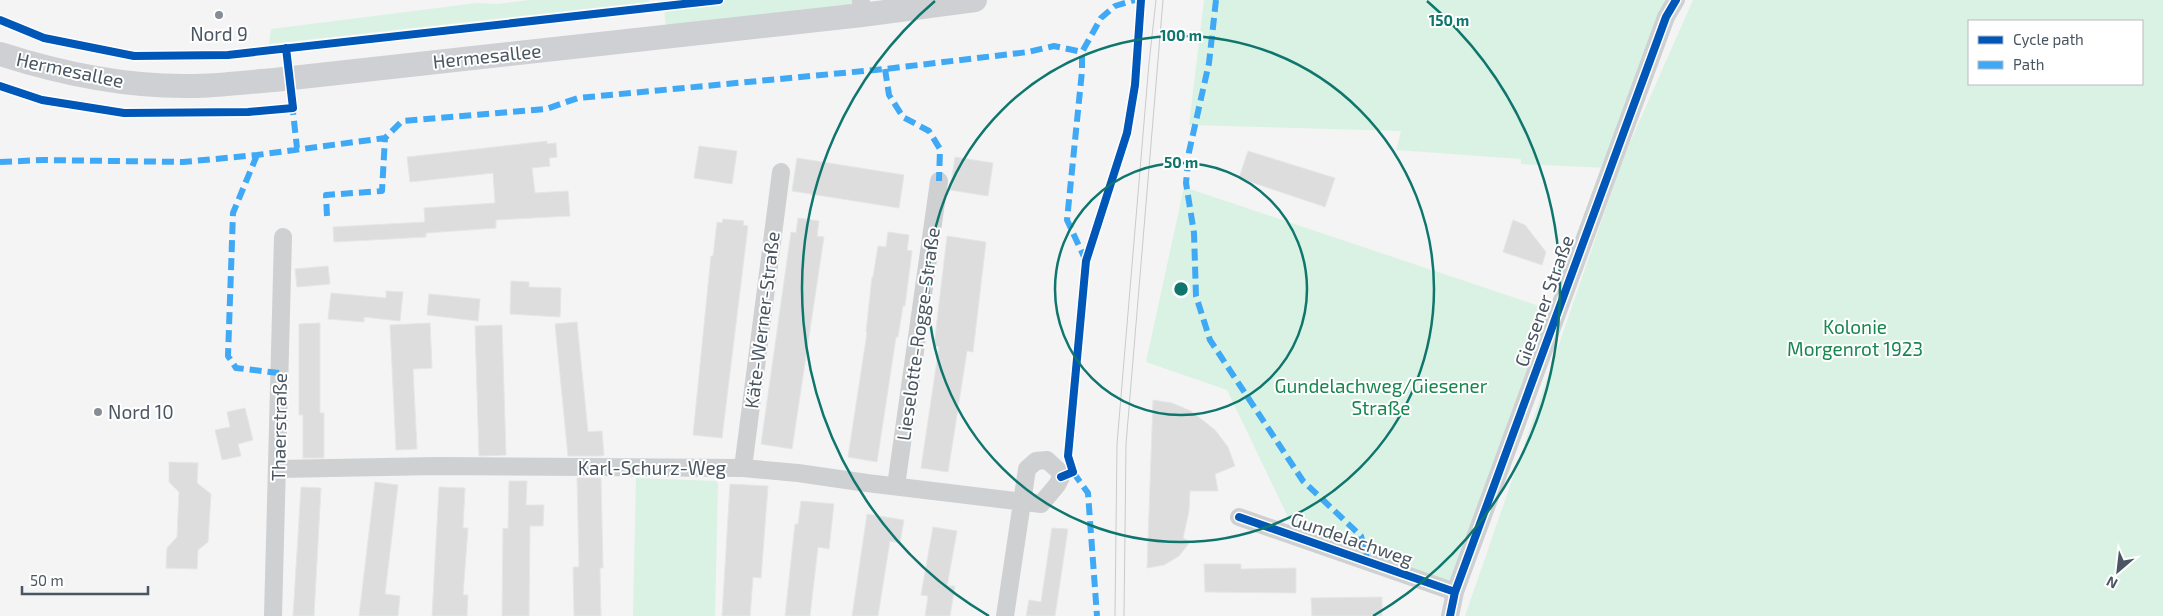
<svg xmlns="http://www.w3.org/2000/svg" width="2163" height="616" viewBox="0 0 2163 616" font-family="'Exo 2',sans-serif">
<rect width="100%" height="100%" fill="#f4f4f4"/>
<!-- green -->
<path fill="#d9f2e3" fill-rule="evenodd" d="M529 0H649V2L269 44 271 29 477 3 497 4Z
M663 0H861L862 15 667 36Z
M1204 0H1676L1609 168 1521 164V159L1396 150 1401 131 1189 125Z
M1693 0H2163V616H1465L1624 156ZM1969 21H2142V84H1969Z
M1184 187 1557 312 1455 592 1298 538 1227 390 1146 362Z
M636 478 716 481 718 483 715 616H633Z"/>
<!-- building -->
<path fill="#ddddde" stroke="#e5e6e7" d="M547 141V144L556 143 557 157 549 158 550 166 532 168 535 193 568 191 570 216 496 220V228L426 233V237L334 242 333 227 425 222 424 208 495 203 493 173 410 182 407 157Z
M699 146 737 151 732 184 694 178Z
M1248 151 1335 178 1325 207 1239 178Z
M955 157 993 163 988 196 950 190Z
M797 158 904 175 899 208 792 191Z
M798 218 819 221 817 236 824 237 792 449 761 444 791 232 796 233Z
M723 219 744 221 743 225 748 226 722 438 693 435 711 256H713L717 222 722 223Z
M1513 220 1525 225 1546 252 1542 265 1503 252Z
M888 232 909 235 907 250 912 251 905 306H903L898 337H896L877 462 848 457 867 333 866 332 872 277H873L878 246 886 247Z
M947 236 986 242 973 352 967 351 948 472 921 468 939 347 934 346Z
M328 266 330 284 297 287 295 269Z
M511 281 529 282V287L561 288 560 317 510 314Z
M386 291 403 292 400 321 364 317V322L328 319 331 293 386 298Z
M429 294 480 299 478 321 427 315Z
M577 322 588 432 602 431 604 455 601 456H568L555 324Z
M320 323V413H324V458H303V415H299V324Z
M430 323 432 368 413 369 417 449 396 450 390 325Z
M502 325 506 455 479 456 475 326Z
M1153 400 1172 403 1191 411 1215 430 1228 447 1235 466 1215 474 1218 491H1190L1189 511 1183 538 1190 542 1179 556 1164 565 1147 568Z
M245 408 253 440 238 444 241 456 222 460 215 430 230 427 227 412Z
M169 462 198 463 197 483 211 494 208 542 198 550 197 569 166 568 167 548 177 537 179 492 169 482Z
M577 478H601L603 568H600L601 616H574L573 567H579Z
M509 481H527L526 505H544L543 526H530L529 616H502L503 528 508 529Z
M375 482 398 485 385 594 400 596 398 616H359Z
M730 484 768 486 761 578 753 577 750 616H722Z
M301 487 321 488 314 616H293Z
M439 487 465 488 463 528H468L463 595H468L467 616H432Z
M801 501 834 504 829 549 818 547 810 616H785L795 524H798Z
M867 514 904 520 900 543 890 541 878 616H852Z
M933 527 957 531 947 586H955L950 616H925L928 596 921 595Z
M1052 528 1068 529 1055 616H1026L1029 600 1041 602Z
M1204 564H1241V569L1296 568V593L1205 592Z
M1382 597V616H1312L1311 598Z"/>
<g fill="none" stroke-linecap="round" stroke-linejoin="round">
<!-- minor -->
<path stroke="#ced0d2" stroke-width="18" d="M861 0 862 15
M743 468 781 172
M278 469 437 466 743 468 798 473 867 483 1041 504 1057 485 1061 477
M896 486 939 181
M1239 517 1455 592
M273 616 283 237
M1005 616 1027 469 1036 461 1047 460 1060 472 1061 477 1057 485
M1450 616 1455 592 1666 17 1676 0"/>
<!-- secondary -->
<path stroke="#ced0d4" stroke-width="24" d="M0 54C62 74 125 87 191 86 218 86 247 82 274 80L862 15 975 0"/>
<!-- tram -->
<path stroke="#c9cacc" stroke-width="1" d="M1115 616 1117 444 1149 63 1156 0
M1124 616 1126 444 1163 0"/>
<!-- quiet -->
<path stroke="#3fa9f5" stroke-width="6" stroke-dasharray="12 6" stroke-linecap="butt" d="M1216 0 1209 63 1189 152 1186 183 1194 233 1196 296 1210 340 1303 481 1361 536 1368 562
M885 69 889 95 903 117 929 131 940 149 939 181
M292 103 297 148
M257 155 233 213 228 356 236 368 279 373
M0 162 43 160 183 162 257 155 385 138 402 121 546 109 578 98 885 69 1028 52 1054 46 1082 52
M327 216 326 195 382 191 385 138
M1086 261 1067 220 1082 71V52L1101 18 1115 6 1135 0
M1073 472 1088 493 1097 616"/>
<!-- cycleway casing -->
<g stroke="#fff" stroke-width="11">
<path id="cycleway" d="M0 20 44 38 134 56 228 55 719 0
M0 86 42 100 124 113 248 112 293 108 286 48
M1061 477 1073 472 1068 456 1086 261 1127 133 1135 85 1141 0
M1239 517 1455 592
M1450 616 1455 592 1666 17 1676 0"/>
</g>
<!-- cycleway -->
<use href="#cycleway" stroke="#0057b8" stroke-width="8"/>
</g>
<!-- distance rings -->
<g fill="none" stroke="#0f766e" stroke-width="2.5">
<circle cx="1181" cy="289" r="126"/>
<circle cx="1181" cy="289" r="253"/>
<path d="M989 616A379 379 0 0 1 935 1M1427 1A379 379 0 0 1 1373 616"/>
</g>
<!-- markers -->
<g fill="#868d94" stroke="#fff" stroke-width="2">
<circle cx="219" cy="15" r="5"/>
<circle cx="98" cy="412" r="5"/>
</g>
<g text-anchor="middle" stroke-width="4" stroke-linejoin="round" paint-order="stroke">
<!-- poi labels -->
<g font-size="19" fill="#4a5661" stroke="#fff">
<text x="219" y="41">Nord 9</text>
<text x="108" y="419" text-anchor="start">Nord 10</text>
</g>
<!-- street labels -->
<g font-size="19" fill="#4a5661" stroke="#fff">
<text transform="translate(487 56) rotate(-6)" y="7">Hermesallee</text>
<text transform="translate(70 70) rotate(12)" y="7">Hermesallee</text>
<text transform="translate(1544 301) rotate(-70)" y="7">Giesener Straße</text>
<text transform="translate(762 320) rotate(-83)" y="7">Käte-Werner-Straße</text>
<text transform="translate(918 334) rotate(-82)" y="7">Lieselotte-Rogge-Straße</text>
<text transform="translate(279 427) rotate(-89)" y="7">Thaerstraße</text>
<text x="652" y="475">Karl-Schurz-Weg</text>
<text transform="translate(1352 539) rotate(19)" y="7">Gundelachweg</text>
</g>
<!-- park labels -->
<g font-size="19" fill="#17864f" stroke="#fff">
<text x="1855" y="334">Kolonie<tspan x="1855" dy="22">Morgenrot 1923</tspan></text>
<text x="1381" y="393">Gundelachweg/Giesener<tspan x="1381" dy="22">Straße</tspan></text>
</g>
</g>
<circle cx="1181" cy="289" r="8" fill="#0f766e" stroke="#fff" stroke-width="2.5"/>
<g font-size="15" text-anchor="middle" font-weight="bold" fill="#0f766e" stroke="#fff" stroke-width="4" stroke-linejoin="round" paint-order="stroke">
<text x="1449" y="26">150 m</text>
<text x="1181" y="41">100 m</text>
<text x="1181" y="168">50 m</text>
</g>
<!-- legend -->
<rect x="1968" y="20" width="175" height="65" fill="#ffffff" stroke="#b7bbc0"/>
<rect x="1978" y="36" width="25" height="8" fill="#0057b8" stroke="#b7bbc0"/>
<text x="2013" y="45" font-size="15" fill="#4a5661">Cycle path</text>
<rect x="1978" y="61" width="25" height="8" fill="#3fa9f5" stroke="#b7bbc0"/>
<text x="2013" y="70" font-size="15" fill="#4a5661">Path</text>
<!-- north arrow -->
<g transform="translate(2118 571) rotate(208)" stroke="#ffffff" stroke-width="4" paint-order="stroke">
<path d="M0-4L9 19L0 12L-9 19Z" fill="#4a5661"/>
<text y="-8" font-size="14" font-weight="bold" text-anchor="middle" fill="#4a5661">N</text>
</g>
<!-- scale -->
<path d="M22 586v8h126v-8" fill="none" stroke="#4a5661" stroke-width="2.5"/>
<text x="30" y="586" font-size="15" fill="#4a5661" stroke="#ffffff" stroke-width="4" paint-order="stroke">50 m</text>
</svg>
